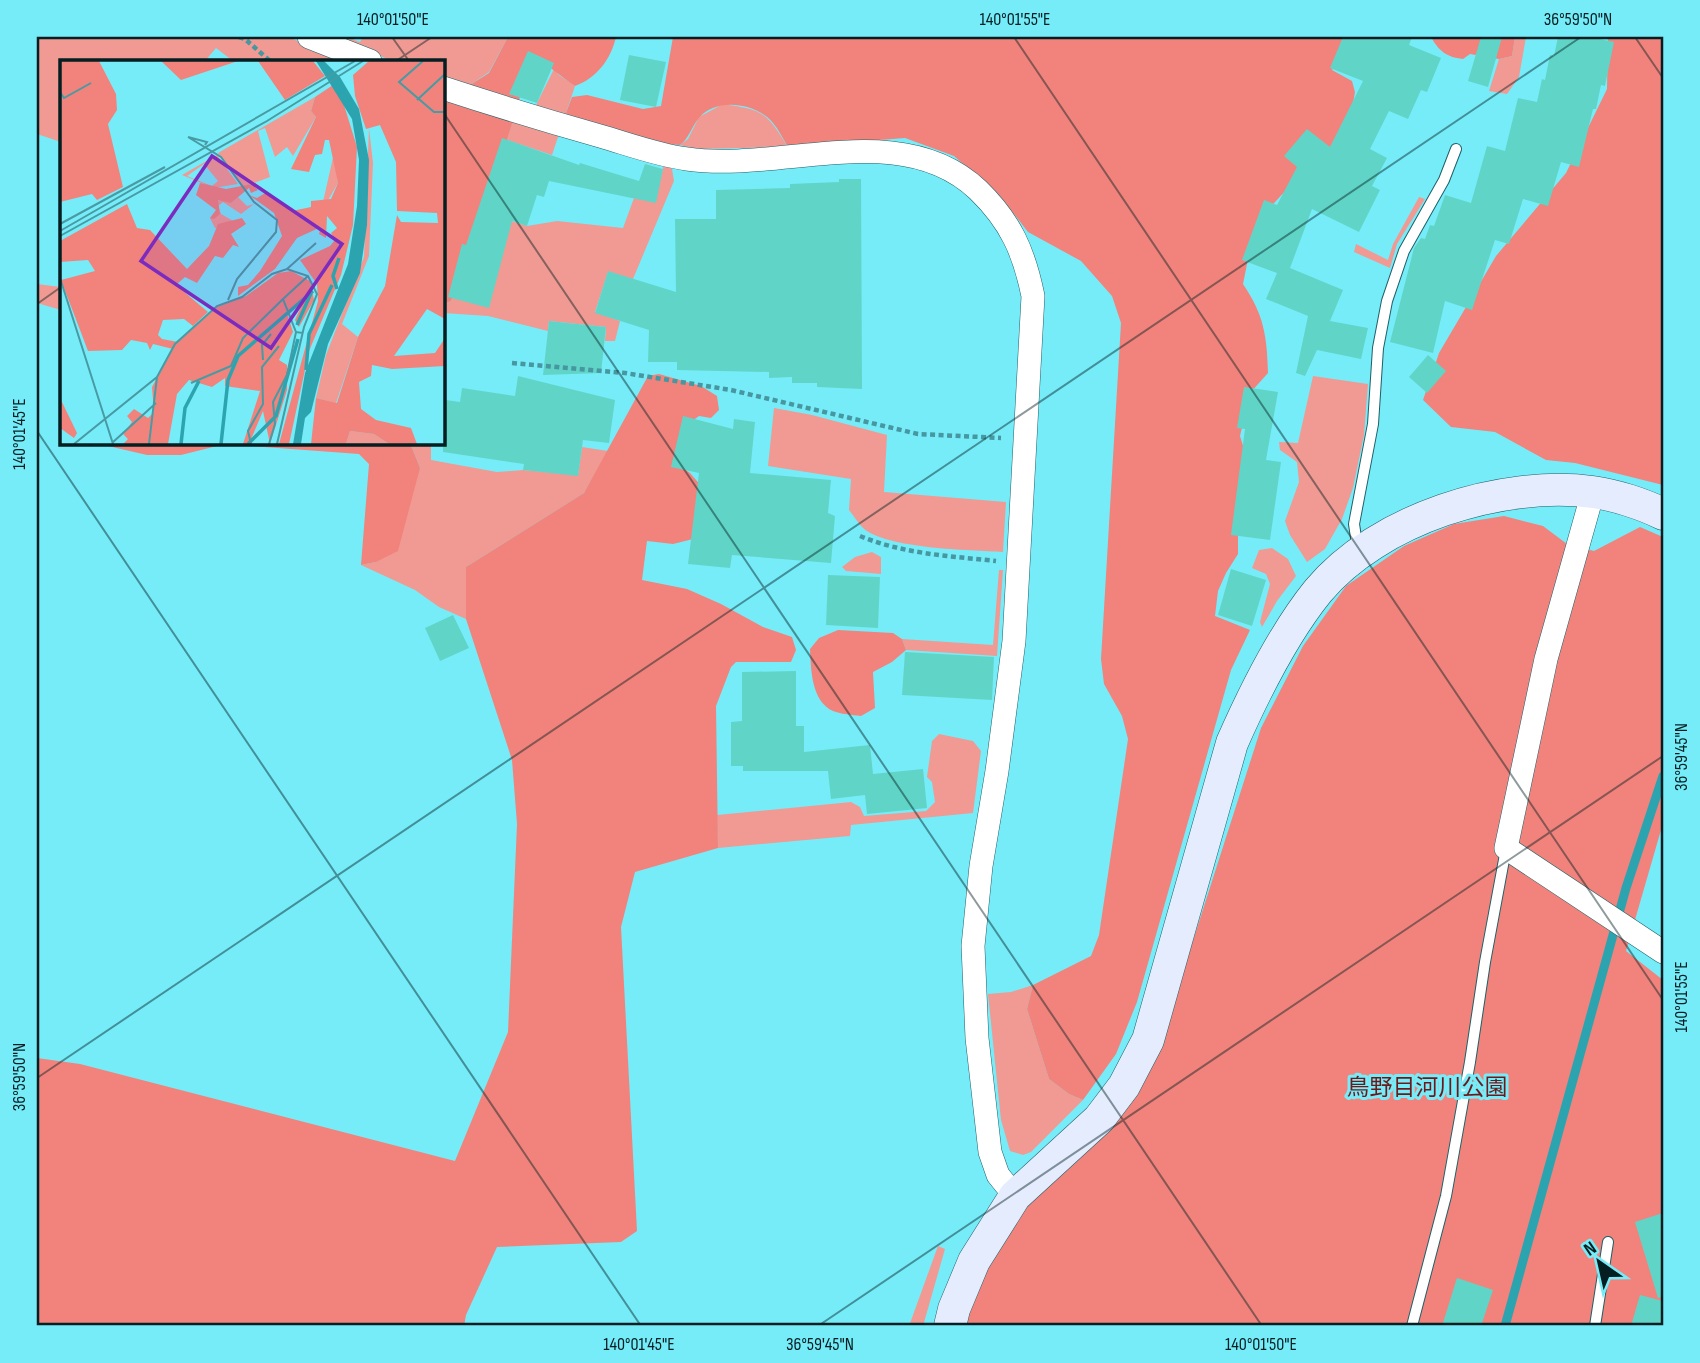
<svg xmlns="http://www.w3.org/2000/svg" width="1700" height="1363" viewBox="0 0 1700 1363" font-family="'Sofia Sans Condensed','Noto Sans JP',sans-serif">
<rect width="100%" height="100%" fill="#76ecf9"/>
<!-- green -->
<path fill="#f09a93" d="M37 37H288L346 61H233L216 48 205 61H61V142L37 134Z
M336 37H347L360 42 363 37H508L489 72 470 85 443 81V61H392Z
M1515 37H1526L1519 77 1507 94 1489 91 1499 59 1512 56Z
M554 69 559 75 575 86 552 155 507 140 518 101 535 107Z
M723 104C764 110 766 112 788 147L696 149 680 145 688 139 699 117Z
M664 164 672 169 674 181 633 279 608 272 595 312 620 321 615 341H605L606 327 549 321 548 331 488 316 443 313V304L451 301 482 212 527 226 557 221 623 228 634 198 655 202Z
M1419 197 1425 199 1397 244 1390 268 1354 252 1356 244 1388 260 1393 244Z
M37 284 61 287V310L37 303Z
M1313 376 1368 384 1364 435 1353 488 1342 519 1325 549 1307 562 1290 535 1285 521 1299 482 1297 462 1280 450 1279 442 1298 443Z
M774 408 812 415 887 435 884 492 1006 502 1003 552C970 550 887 549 863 528 858 523 854 516 849 510L851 479 768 466Z
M410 443H431V460L497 472 523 470 578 475 582 447 608 451 584 493 466 567V619L439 607 415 590 361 565 376 562 420 468Z
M1272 548 1288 559 1296 576 1277 601 1262 627 1260 622 1270 584 1266 574 1252 568 1259 550Z
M872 552 881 557V574L846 571 842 567 855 557Z
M999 570H1003L997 656 906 650 902 639 993 645Z
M939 734 973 741 981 751 973 813 851 825 850 836 718 848 717 815 851 802 860 807 864 816 926 811 935 802 932 782 927 777 932 741Z
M1033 985 1027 1009 1049 1079 1069 1094 1083 1100 1031 1152 1023 1155 1010 1151 1001 1120 988 994 1011 992Z
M938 1246 945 1249 923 1326H909Z"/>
<!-- forest -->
<path fill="#f1837c" d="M508 37H616C611 59 597 78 575 86 560 76 548 64 532 57L507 140 451 301 443 304V86L470 85 489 73Z
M673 37H1352L1332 70 1352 81 1355 92 1350 121 1337 147 1312 162 1264 214 1249 254 1243 284C1264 315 1267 336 1268 373L1250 393 1240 436 1245 452 1238 516V554L1226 573 1218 591 1215 616 1250 630 1231 670 1137 1002 1116 1054 1083 1100 1069 1094 1049 1079 1027 1009 1033 985 1091 956 1099 935 1128 739 1122 716 1104 684 1101 659 1121 323 1112 296 1081 261 1028 232 1000 196 954 156 905 138 788 147C783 139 779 130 773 123 757 103 716 97 699 118 691 127 690 137 680 145L652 143 563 121 572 97 587 95 643 109 661 106Z
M1431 37H1515L1512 56 1499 59 1470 54 1463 59C1446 57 1439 51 1431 37Z
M1608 37H1663V485L1575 463 1546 460 1495 432 1451 427 1423 400 1439 353 1496 256 1566 173 1607 89Z
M659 374 701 386 717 396 719 410 711 418 699 416 681 429 676 463 690 473 703 488 693 539 673 544 647 541 642 580 687 589 721 604 763 627 792 637 796 650 791 662H736L731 667 716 706 718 848 635 872 621 927 637 1231 621 1242 497 1247 466 1315 464 1326H37V1058L80 1064 455 1161 508 1032 517 824 512 760 466 619V567L584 493 648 376Z
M95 443H410L420 468 398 551 376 562 361 565 369 464 359 454 225 444 181 455H147Z
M1504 516 1543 526 1567 544 1594 551 1640 527 1663 537V823L1626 951 1663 980V1326H964L1003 1229 1159 1047 1261 728 1303 646 1346 586 1404 546 1454 524Z
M838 630 893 633 902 639 906 650 892 662 873 672 875 708 861 716C852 715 841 714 833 711 811 701 811 669 810 649L819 638Z"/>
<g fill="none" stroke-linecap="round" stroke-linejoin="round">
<!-- stream -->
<path stroke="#2ca4b0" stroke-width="9" d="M1505 1326 1626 888 1663 776"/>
</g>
<!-- building -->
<path fill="#60d5c7" d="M1343 37H1412L1409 45 1441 58 1427 92 1421 90 1408 119 1389 111 1370 149 1387 158 1372 186 1380 190 1359 232 1312 209 1290 268 1343 290 1330 321 1368 328 1361 359 1317 350 1305 376 1296 373 1308 316 1266 299 1277 273 1242 260 1264 200 1277 205 1297 167 1284 156 1307 129 1330 147 1363 81 1330 68Z
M1481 37H1502L1488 87 1468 81Z
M1558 37H1590L1614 42 1605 86 1601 85 1596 109H1593L1579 167 1561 162 1548 206 1523 199 1509 244 1495 240 1472 310 1445 301 1433 353 1390 342 1414 248 1421 238 1425 239 1430 225 1434 226 1445 195 1471 203 1487 146 1505 151 1518 98 1537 102 1542 79 1545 80 1550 55 1554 56Z
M528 51 554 63 537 103 509 94Z
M629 55 666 62 656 107 620 100Z
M502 138 579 165 580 163 639 181 645 164 663 169 656 203 549 181 544 197 537 195 527 226 512 221 489 308 448 297 462 244 466 245Z
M839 179H861L862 389 817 387V383H792V377L769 378V372L677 370V362H648L649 330 595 313 608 271 676 292 675 219H716V190L790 188V184L839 182Z
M549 321 606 327 601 373 543 375Z
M1428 355 1446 371 1427 393 1409 377Z
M518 376 615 400 609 443 583 440 578 476 523 470 524 464 443 452V419L446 400 460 402 462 388 515 396Z
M1244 387 1278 392 1266 460 1281 462 1270 540 1231 535 1245 429 1237 428Z
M683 416 733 429 734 419 755 422 750 473 831 480 828 513 835 516 831 563 732 555 730 568 688 564 699 473 671 467Z
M1231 569 1266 580 1252 626 1218 615Z
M828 575 880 577 878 628 826 625Z
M453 615 469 648 440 661 425 628Z
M905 652 994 657 992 700 902 695Z
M796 671V726H804V752L870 745 873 774 923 769 927 808 867 814 865 795 831 799 828 771H743V766H731V722L742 721V672Z
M1663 1213V1297L1658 1298 1635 1222Z
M1457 1278 1493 1290 1481 1326H1442Z
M1640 1295 1663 1301V1326H1631Z"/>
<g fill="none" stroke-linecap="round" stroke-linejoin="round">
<!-- lane casing -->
<g stroke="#1f6067" stroke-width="12">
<path id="lane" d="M1358 551 1354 524 1373 424 1378 348 1387 301 1404 251 1444 180 1456 149
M1412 1326 1446 1196 1470 1062 1485 962 1506 849
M1595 1326 1608 1242"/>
</g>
<!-- street casing -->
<g stroke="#1f6067" stroke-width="24">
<path id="street" d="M309 37 370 61
M443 88C495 105 547 121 600 136 628 144 657 155 687 159 780 173 901 117 978 190 1011 222 1024 252 1033 296L1014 641 997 771 981 866 973 946 977 1038 990 1152 998 1175 1015 1196
M1593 492 1546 659 1506 848 1663 952"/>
</g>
<!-- secondary casing -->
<g stroke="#1f6067" stroke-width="33">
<path id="secondary" d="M950 1326 954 1309 974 1261 1015 1196 1099 1119 1124 1086 1148 1040 1232 743C1254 693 1284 633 1318 591 1378 519 1501 480 1593 492 1615 495 1643 504 1663 514"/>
</g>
<!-- path -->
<path stroke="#4797a0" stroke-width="4.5" stroke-dasharray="5 3.5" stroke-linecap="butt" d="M239 37 245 39 270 61
M512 363 625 373 731 390 918 434 1001 438
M860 536C904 554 949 556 996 561"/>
<!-- lane -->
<use href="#lane" stroke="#fff" stroke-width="10"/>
<!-- street -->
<use href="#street" stroke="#fff" stroke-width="23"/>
<!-- secondary -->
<use href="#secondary" stroke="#e4ecfe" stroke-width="32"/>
</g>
<!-- ticks -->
<path fill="none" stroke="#041e21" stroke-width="2" stroke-opacity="0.45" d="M392 37 409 61M1014 37 1663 1000M1635 37 1663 78M396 61 432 37M443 112 1262 1326M37 304 61 287M37 431 641 1326M37 1078 1581 37M818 1326 1663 756"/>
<g text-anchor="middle" stroke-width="6" stroke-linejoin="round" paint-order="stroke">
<!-- park labels -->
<g font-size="23" fill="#6e1819" stroke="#76ecf9">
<text x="1427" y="1095">鳥野目河川公園</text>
</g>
</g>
<!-- overview -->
<g transform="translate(60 60)">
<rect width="385" height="385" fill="#76ecf9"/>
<path d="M255 37 251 51 256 57 233 96 227 87 215 97 205 68 198 71 210 117 183 127 158 93ZM309 68 313 103 309 196 282 264 298 277 276 343 256 338 266 295 304 197ZM274 93 278 123 267 142H263ZM157 95 178 124 154 128 122 115ZM144 104 158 121 152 126 127 116ZM178 137 187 146 194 144 181 154 163 142 158 146 161 154 175 162 155 168 150 158 160 154 156 141 166 139 171 143ZM290 371 314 374 329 384H286Z" fill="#f09a93" fill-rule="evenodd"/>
<path d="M0 1H39L56 34 57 50 48 64 63 127 37 140 32 134 0 142ZM101 1H178L121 20ZM198 1H253L265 16 225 40ZM309 1H385V259L367 249 334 296 375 293 385 278V306L332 309 312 305 311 316 299 322 301 349 316 360 351 368 357 384H329L314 374 290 371 286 384H251L256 338 277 343 298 277 325 226 337 155 341 162 378 163 377 153 337 151 336 102 320 65 306 69 295 36 293 15ZM273 25 283 42 297 87 293 165 281 215 249 291 229 384H219L258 241 257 224 240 200 270 186 275 180 271 173 277 168 267 156 266 178 259 174 261 167 237 178 215 209 178 236V227L188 225 200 211 222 176 214 153 189 135 197 138 207 132 232 151 251 147V141L271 139 278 123 269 80H265L262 94 255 95 249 112 231 109 256 57 251 51 255 37ZM140 123 166 129 192 124 198 130 191 133 189 128 171 143 158 140 160 154 154 159 150 158 156 150 136 135ZM67 144 77 168 90 170 127 209 149 186 158 164 182 158 186 164 171 174 179 187 173 185 163 198 155 196 137 223 125 217 116 225 148 252 133 266 124 259 103 260 98 275 102 279 118 282 157 247 186 236 218 213 231 211 250 221 254 240 239 267 235 260 244 240 227 253 233 272 219 300 227 305V330L210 384 203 351 189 384H183L200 331 165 326V318L152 327 129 320 117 334 108 384H63L68 379 63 374 72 362 67 356 74 349 88 358 94 352 92 327 113 289 93 284 90 290 87 283 71 280 62 290 28 291 1 220 35 211 28 200 0 202V181ZM0 338 17 373 14 378 0 368Z" fill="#f1837c"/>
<path d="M256 1H264L280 17 299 49 309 100 307 165 300 213 268 284 251 352 245 358 241 384H233L245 313 288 204 297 146 299 100 292 59Z" fill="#2ca4b0"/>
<path fill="none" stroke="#2ca4b0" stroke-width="3.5" d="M277 229 273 216 279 198M237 265 251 233M246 310 249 274 272 225M121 384 125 348 139 321M161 384 168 320 178 296 253 231M188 384 216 356 238 279"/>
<path fill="none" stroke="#489aa3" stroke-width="2" d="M363 1 339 22 374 52H385M0 32 4 38 31 23M357 40 385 14M128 77 161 97 194 142 217 160 216 172 177 219 168 240M128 77 147 82 145 85M0 164 105 107M0 171 295 1M0 176 207 61 303 1M227 209 256 183M0 218 53 384M236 272 223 239 248 216M203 300 202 285 211 274M131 323 171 306 183 278 223 239M52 383 96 343M14 384 97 317 115 284 157 246 182 237 212 214 227 209 248 216 257 234 244 267 217 384M89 384 97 317M191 384 188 371 203 344 202 307 219 286M209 384 215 364 213 342 227 315 236 272 243 273"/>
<path fill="#7b2cbf" fill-opacity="0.15" stroke="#7b2cbf" stroke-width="3.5" d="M152 96 282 184 211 288 81 201Z"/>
<rect width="385" height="385" fill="none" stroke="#041e21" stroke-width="3.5"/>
</g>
<!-- border -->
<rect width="1700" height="1363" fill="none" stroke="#76ecf9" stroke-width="77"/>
<!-- north arrow -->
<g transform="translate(1599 1262) rotate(326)" stroke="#76ecf9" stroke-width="5" paint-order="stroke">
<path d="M0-5L12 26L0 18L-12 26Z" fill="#041e21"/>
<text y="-10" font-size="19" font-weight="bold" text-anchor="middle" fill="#041e21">N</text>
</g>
<rect x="38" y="38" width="1624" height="1286" fill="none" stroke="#041e21" stroke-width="2.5"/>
<g font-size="18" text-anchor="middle" fill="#041e21">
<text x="393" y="25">140°01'50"E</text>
<text x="1015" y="25">140°01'55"E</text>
<text x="1578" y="25">36°59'50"N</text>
<text transform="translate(19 434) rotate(-90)" y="6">140°01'45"E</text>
<text transform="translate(1681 757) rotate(-90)" y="6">36°59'45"N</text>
<text transform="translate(1681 997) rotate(-90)" y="6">140°01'55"E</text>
<text transform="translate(19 1077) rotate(-90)" y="6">36°59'50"N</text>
<text x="639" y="1350">140°01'45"E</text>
<text x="820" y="1350">36°59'45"N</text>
<text x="1261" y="1350">140°01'50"E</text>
</g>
</svg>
